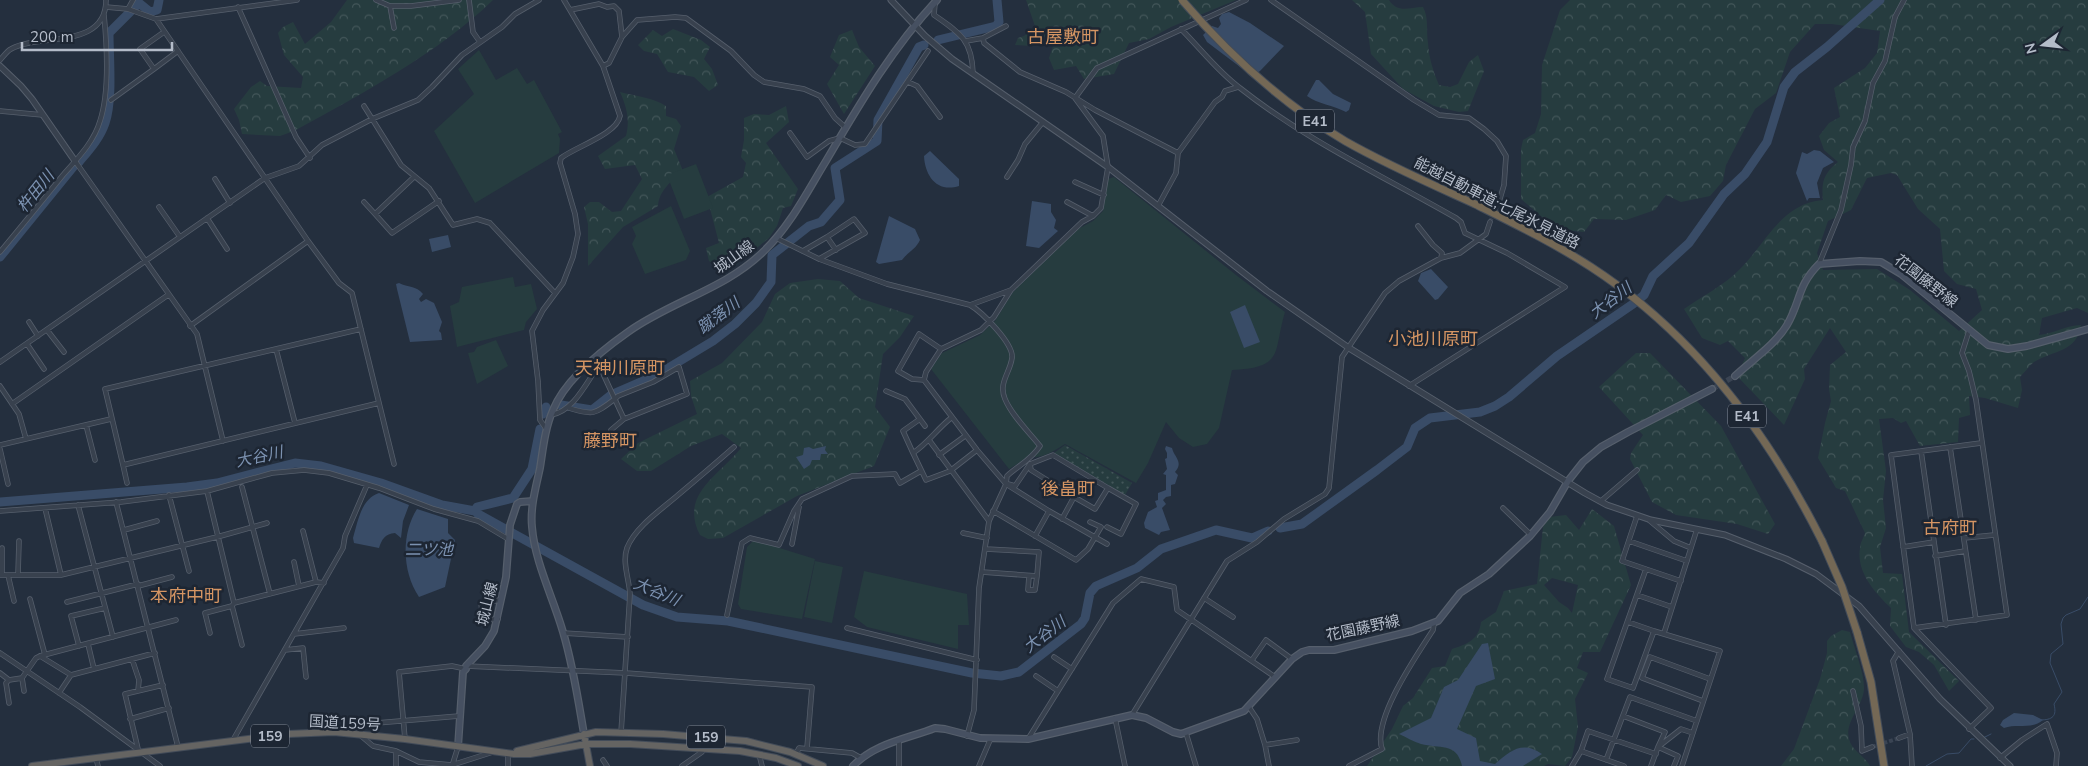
<svg xmlns="http://www.w3.org/2000/svg" width="2088" height="766" viewBox="0 0 2088 766" font-family="'Nunito Sans','Noto Sans JP',sans-serif">
<defs>
<pattern id="forest-crowns" width="20" height="18" patternUnits="userSpaceOnUse" patternTransform="scale(1.25)"><rect width="20" height="18" fill="#263c3f"/><path d="M2 6a3 3 0 1 1 6 0M12 15a3 3 0 1 1 6 0" fill="none" stroke="#435659"/></pattern>
<pattern id="park-dots" width="8" height="8" patternUnits="userSpaceOnUse" patternTransform="scale(1.25)"><rect width="8" height="8" fill="#263c3f"/><path d="M2 2h.1M6 6h.1" fill="none" stroke="#435659" stroke-width="1.8" stroke-linecap="round"/></pattern>
</defs>
<rect width="100%" height="100%" fill="#242f3e"/>
<!-- forest -->
<path fill="url(#forest-crowns)" fill-rule="evenodd" d="M347 0H493C440 52 360 95 294 131L280 136 242 134 239 120 234 109 251 87 260 81 267 86 301 88 303 77 284 55 278 33 283 27 293 22 305 44 331 22Z
M1026 0H1236L1171 27 1149 39 1129 43 1114 74 1084 79 1076 66 1054 70 1049 58 1054 43 1047 35 1032 46 1015 45 1018 38 1024 36 1035 26Z
M1352 0H1389C1398 14 1409 7 1423 7 1429 18 1426 31 1428 43 1429 58 1433 71 1439 85L1450 87 1458 84 1469 62 1478 55 1484 71 1468 111 1459 112 1434 106 1403 89 1371 54 1365 12Z
M1570 0H2088V313L2077 308 2042 318 2039 335C2053 334 2066 325 2081 325 2077 352 2054 350 2034 362 2029 366 2025 372 2020 377L2022 390 2018 408 1985 398 1969 396 1970 415 1959 418 1958 442 1920 446 1906 421 1901 423 1893 418 1879 419 1886 471 1883 500 1886 528 1880 547 1883 573 1902 574 1909 632 1959 681 1949 691 1934 665 1919 652 1906 647 1890 626 1891 608C1875 593 1856 572 1860 548 1860 543 1864 537 1865 533L1845 491 1836 488 1818 458 1825 423 1831 401 1829 389 1830 365 1846 352 1830 328 1804 369 1805 379 1784 425 1737 376 1745 358 1728 341 1720 345 1702 338 1684 309C1701 297 1726 284 1740 269 1766 243 1782 203 1823 200 1821 182 1824 173 1838 162L1824 150 1819 136 1829 123 1840 117 1834 88 1865 68 1877 53 1880 31 1832 24H1815L1790 52 1776 93 1755 109 1726 165 1723 181 1710 196 1681 202 1666 195 1655 210 1626 220 1594 219 1584 232 1556 229 1521 199V149L1523 140 1535 133 1541 114 1542 65 1560 10ZM1891 173 1897 175 1918 209 1940 229 1944 271 1957 284 1976 289 1982 310 1959 331 1910 290 1877 269 1823 270 1817 253 1828 221 1851 210 1867 178Z
M673 29 701 40 710 47 704 59 712 69 718 85 709 91 694 77 668 72 657 54 644 51 638 45 653 30 662 36Z
M852 30 859 47 875 66 844 114 827 84 839 65 830 57 839 35Z
M620 92C635 96 654 98 666 106V116L676 119 681 126 674 149 683 171C671 181 659 191 658 206L623 227 588 266V224L584 207 590 202H599L612 212 621 211 642 179 635 165 605 169 598 156 626 136C630 120 627 108 620 92Z
M786 106 789 122 766 143 798 189 791 206 783 208 777 226 769 238 726 273 709 261 706 248 719 243 707 197 743 177 746 163 741 157 744 140V118L754 114 769 115Z
M818 279 840 281 859 298 914 316 900 337 883 354 875 407 890 427 874 466 797 496 723 538 708 539 700 535C679 494 719 476 741 448L722 434 691 446 651 471H637L621 459 638 443 697 414 691 396 690 381 722 363 762 322 775 294 790 283Z
M1636 353H1650L1721 426 1775 524 1768 534 1737 524 1676 515 1652 502 1630 459 1631 453 1643 435 1599 387Z
M1592 509 1614 526 1631 585 1600 652H1583L1577 668 1588 673 1575 699 1578 727 1572 757 1565 766 1548 764 1544 766H1367L1392 729 1403 706 1413 698 1432 668 1445 666 1452 649C1467 644 1479 640 1481 622L1496 612 1504 591 1537 584 1543 527 1549 517 1566 515 1579 530ZM1552 578 1578 585 1572 613 1568 608 1559 602 1544 585Z
M1842 630 1850 632C1854 648 1864 672 1864 688 1864 705 1844 722 1849 739 1852 751 1865 756 1870 766H1781L1794 749 1820 679 1827 653V641L1831 636Z"/>
<!-- park -->
<path fill="url(#park-dots)" d="M1065 445 1132 483 1125 495 1054 453Z"/>
<!-- pitch -->
<path fill="#263c3f" d="M479 50 496 80 517 68 527 84 534 80 562 132 558 134 560 139 559 153 475 203 434 131 474 94 458 69Z
M696 164 713 208 684 219 667 175Z
M1114 177 1236 275 1285 312C1273 352 1285 368 1232 370L1219 428 1207 444 1193 447 1179 438 1166 422 1148 463 1136 483 1065 444C1055 450 1042 460 1030 456L1009 469 931 369 942 353 980 335 995 321 1013 292 1078 229 1093 221 1103 211 1108 179Z
M671 206 690 251 686 260 645 274 632 244 636 236 632 227Z
M513 277 515 287 531 284 537 309 526 322 524 330 457 347 450 306 459 302 462 287Z
M496 340 508 366 477 384 468 353 474 352 477 347Z
M754 540 815 559 802 619 741 609 738 604 747 547Z
M815 561 843 567 832 623 804 617Z
M864 571 967 594 969 625H958V649L867 627 854 617Z"/>
<!-- water -->
<path fill="#394c67" d="M1229 12 1250 23 1284 46 1260 71 1252 76 1207 42 1203 35 1212 26 1218 28 1221 24 1219 18 1222 14Z
M1316 80H1319L1333 94 1351 103 1349 110 1346 112C1333 105 1318 104 1307 96Z
M1814 150 1820 151 1834 162 1823 168 1817 183 1820 198H1809L1807 201 1796 173 1802 152 1807 154Z
M930 151 959 179V186C937 193 925 176 924 156Z
M1032 201 1051 204V212L1056 220 1054 228 1058 231 1039 248 1026 246Z
M889 216 915 229 920 240C916 249 908 252 902 260L879 264 876 262Z
M448 235 451 247 432 252 429 239Z
M1431 269 1448 287 1438 299 1435 300 1418 281 1421 273Z
M399 283C408 288 416 285 423 294L419 299 421 302 426 299 434 303 442 322 439 331 441 333 442 340 410 342 397 289 396 284Z
M1245 305 1260 342 1244 348 1230 312Z
M826 446 825 450 828 454H821L820 460H812L810 465 804 469 796 457 803 455 804 448 809 447 813 449Z
M1166 446 1172 448C1174 457 1184 462 1175 472L1178 475 1175 484 1171 485V496L1166 497 1163 500 1166 504 1162 508 1170 530 1161 532 1159 535 1145 528 1144 523 1148 512 1157 507 1155 501 1158 500V493L1166 490V475L1163 474 1167 469 1165 459 1167 458V453L1165 449Z
M379 493 409 505 403 521 401 538 395 533C385 534 382 539 379 548L354 543 353 538C358 521 361 499 379 493Z
M417 509 448 519V533L455 540 445 587 419 597C402 572 401 534 417 509Z
M1488 643 1495 679 1476 686 1457 729 1476 738 1480 761 1495 764C1510 751 1522 740 1542 754L1523 766H1462C1457 742 1440 749 1421 744 1414 742 1406 737 1399 734L1431 718 1444 687 1458 680 1482 644Z
M2014 713 2033 715 2043 720C2031 730 2017 723 2004 728L2000 725 2003 720Z"/>
<g fill="none" stroke-linecap="round" stroke-linejoin="round">
<!-- stream -->
<path stroke="#394c67" stroke-width="1" d="M2040 720C2053 720 2057 716 2054 704L2062 692 2050 663 2051 654 2063 644 2061 624 2063 618 2066 615 2080 609 2088 597
M1983 738 1991 734
M1926 766 1947 754 1959 753 1971 739H1974"/>
<!-- river -->
<path stroke="#394c67" stroke-width="9" d="M938 40 996 26 999 22 997 0
M79 162C89 150 100 138 105 123 113 100 109 59 109 33L139 3 150 12 157 10 159 0
M0 257 74 166
M561 405 592 410 611 395 655 376 713 341 735 324 756 303 771 282 772 255 809 226 821 222 840 200 835 168 877 141 878 120 919 47 924 45
M543 414 546 407
M0 502 187 487 217 483 295 463 321 466 381 483 442 505 475 511 478 514 643 605 677 617 728 621 972 673 1001 676 1019 672 1081 624 1085 618 1090 593 1096 586 1137 568 1161 549 1216 530 1252 538 1268 531
M475 511 477 507 513 498 532 469 540 429
M1280 528 1302 524 1377 470 1407 447 1415 428 1430 418 1480 412 1495 406 1509 397 1557 356 1633 304 1644 295 1653 276 1689 243 1724 194 1745 174 1767 142 1784 87 1795 72 1827 47 1880 0"/>
<!-- minor-tunnel -->
<path stroke="#3a4453" stroke-width="4" stroke-dasharray="4 2" stroke-linecap="butt" d="M1490 222 1499 202
M1872 747 1899 738"/>
<!-- secondary-tunnel -->
<path stroke="#3a4453" stroke-width="5.5" stroke-dasharray="5.5 3" stroke-linecap="butt" d="M1712 389 1735 376"/>
<!-- minor casing -->
<g stroke="#565f6c" stroke-width="5.5">
<path id="minor" d="M376 0 390 6H411L459 0
M469 0 473 32 480 42
M1271 0 1414 100 1439 115 1469 118 1484 129 1497 141 1506 156 1504 185 1499 202
M935 3 934 15C960 33 972 40 973 73
M390 6 394 28
M106 7 128 9 156 19 297 0
M238 7 296 137 310 158
M128 9 133 0
M570 10 599 4 607 7 614 6 619 11 622 37
M156 19 308 241 339 283 352 293 394 464
M1181 29C1200 48 1218 72 1240 88 1307 141 1383 176 1456 218L1461 222 1465 233 1507 253 1565 287 1409 386
M164 32 140 49 154 69 178 51
M983 38 1006 26
M966 41 983 38 984 43 1020 72 1066 92 1095 110 1178 153 1176 173 1158 206
M0 60C3 57 7 51 11 49 39 33 106 50 106 0
M603 66 609 63 622 37 637 20 675 17 686 18 731 51 754 75 764 82 804 89 820 96 835 118 846 128
M908 82 917 86 940 117
M1075 98 1103 136 1108 167 1101 208 1093 216 1082 222 1011 290 994 317 981 330 941 349 926 372 924 380 977 450 1006 484 1049 511 1107 544
M1075 98 1097 68 1246 0
M111 100 154 69
M364 106 401 165 429 188 453 225 477 219 490 223 555 293
M0 111 43 115
M790 133 807 157 829 141 840 138 855 145 865 144 928 51
M1178 153 1215 102 1222 97 1225 91 1238 87
M75 161 197 334 223 441
M414 177 375 214 392 233 439 201
M1007 177 1018 160 1025 144 1043 122
M215 179 230 203
M1075 182 1104 195
M364 202 375 214
M1067 202 1093 216
M159 207 180 237
M207 218 227 249
M1418 226 1433 245 1442 253 1441 258
M776 238 819 259 887 284 970 305C982 312 1014 344 1012 358 1010 373 998 383 1005 399 1012 416 1029 432 1040 446 1031 460 1019 465 1007 476L1006 484 989 521 979 588 974 710 967 736
M803 251 827 237
M0 252C21 227 42 201 63 175 77 159 94 142 100 121 110 91 107 46 104 15
M819 259 865 233 854 219 827 237 836 250
M1819 264 1841 210 1851 165 1853 147 1865 121 1873 83 1885 61 1895 17 1904 0
M970 305 1011 290
M29 322 38 336
M190 326 308 241
M361 329 105 389 123 465 379 403
M47 330 64 352
M27 344 44 369
M276 349 295 423
M0 362 265 178 299 166 322 145 372 119 418 100 432 87 462 55 502 27 515 14 539 0
M924 380 912 379 898 371 919 334 941 349
M0 386 19 414 26 439
M886 391 905 399 925 426
M12 404 168 295
M569 408C594 416 595 414 616 398L618 396 653 382 679 367 687 394 624 419 599 365
M551 415C574 411 586 383 599 365L596 357
M951 418C937 429 928 443 913 453L926 480 950 471 977 450
M86 425 95 460
M547 430 540 420 538 381 532 331 543 310 563 283 573 257 578 234 575 214 560 163 561 158C575 147 617 134 620 116L603 66 564 0
M611 430 624 419
M929 440 989 521
M0 445 111 419
M1950 447 1976 620
M0 449 8 484
M1921 451 1946 625
M913 453 903 431 920 419
M939 455 965 436
M123 465 127 483
M1008 484 1015 486 1030 464
M242 487 270 594
M207 491 234 603
M169 495 189 571
M1601 501 1637 470
M116 502 178 747
M78 505 113 637
M45 508 61 575
M1503 508 1531 535
M0 511 121 502 207 491 272 473 304 470 329 473 379 488 434 509 478 521 508 539
M993 511 1076 560 1088 549 1101 527 1090 522
M1637 516 1622 561 1681 581
M1062 519 1074 497 1095 509 1108 488 1053 455 1030 464 1031 470 1074 497
M1650 521 1674 541 1691 548
M1107 527 1121 534 1136 504 1108 488
M124 530 157 521
M303 531 316 582
M963 533 987 538
M1035 536 1049 511
M1964 538 1994 535
M1629 541 1687 561
M792 544 799 507
M1903 547 1934 542
M1935 556 1965 551
M294 562 299 586
M1646 569 1607 679 1633 688 1654 631 1720 651 1682 766
M982 572 1037 576 1039 552 986 549
M0 575H61L217 537 267 523
M2 575V548
M8 575 14 601
M18 575 19 541
M1029 576 1028 590H1035L1037 576
M138 586 172 577
M1637 595 1672 607
M1204 598 1233 617
M30 599 45 655
M67 602 138 584
M232 606 242 645
M727 615 742 543 750 538 779 545 794 511 802 499 852 476 895 474 900 483 921 471
M498 619 483 620 481 603 501 600
M1628 622 1654 631
M847 628 977 660
M1914 628 2007 615 1976 400 1969 371 1962 353 1969 331
M210 633 205 613 232 606 234 603 316 582 324 583
M563 633 628 637
M1664 633 1697 529
M294 634 344 628
M88 644 94 669
M79 646 71 616 105 608
M285 650 303 648 306 677
M1899 651 1893 661 1910 734 1912 766
M0 653 80 707 160 766
M40 656 71 675 59 693
M1054 657 1072 669
M132 659 139 680 138 691
M1252 660 1266 640 1292 659
M466 666 626 673 812 687 807 748
M0 673 9 680 6 683 9 703
M71 675 155 653
M1036 676 1058 691
M22 678 36 658 40 656 176 620
M9 680 22 678 24 691
M1853 691 1861 726 1862 751 1872 747
M1703 701 1642 678 1650 657 1710 679
M1249 707 1257 719 1265 745 1269 766
M1132 715 1227 561 1257 542 1284 519 1325 494 1329 488 1342 357 1385 293 1399 281 1441 258 1460 253 1486 234 1490 222
M1623 716 1665 732 1658 747 1678 756 1674 766
M1115 718 1125 766
M130 719 169 708
M1969 729 1991 708 1914 628 1891 455 1981 443
M621 733 630 594C629 579 622 562 627 548 635 527 662 509 678 495 697 479 716 463 734 447
M1186 733 1196 766
M347 734 353 725 459 716
M360 735 373 746 396 751 419 762 452 765 493 752
M1899 738 1910 734
M405 739 399 672 452 666 466 669
M1028 739 1113 603 1141 579 1174 587 1177 610 1275 677
M233 740 343 548 345 536 367 485
M899 740V766
M1265 745 1297 740
M138 749 125 694 163 685
M396 751V766
M759 754 762 766
M796 754 799 748 852 753 861 758
M96 758 98 766
M2000 758 2022 740 2047 724 2057 753 2056 766
M603 760 607 766
M1606 760 1630 697 1697 721
M452 766 458 747
M508 766V753
M682 766 702 752V748
M979 766 991 738
M1349 766 1382 749C1372 719 1417 655 1433 630L1434 624
M1572 766 1581 751
M1624 766 1581 751 1588 731 1656 754
M1651 766 1658 747 1681 729 1693 733"/>
</g>
<!-- tertiary casing -->
<g stroke="#565f6c" stroke-width="7">
<path id="tertiary" d="M891 0 925 36 952 59 1108 167 1267 291 1349 348 1585 493 1607 505 1651 520 1725 535 1786 559 1816 574 1859 606 1940 699 2010 766
M0 66 21 86 32 99 75 161"/>
</g>
<!-- secondary casing -->
<g stroke="#565f6c" stroke-width="8">
<path id="secondary" d="M1735 376C1752 360 1775 345 1787 325 1801 301 1797 286 1819 264L1860 261 1881 262 1901 274 1988 345 2008 349 2027 346 2088 329
M584 734C578 699 573 665 563 632 553 597 535 563 532 527 530 507 536 487 540 468 543 449 545 428 553 410 565 380 601 351 628 332 671 301 726 289 764 251 790 226 807 192 826 161 859 105 892 48 937 0
M458 747 463 672 466 669V666L485 646 494 631 506 577 510 525 517 504 520 502 533 501
M853 766C875 743 907 739 935 728L945 729 980 738 1028 739 1132 715 1146 718 1173 732 1181 734 1244 711 1292 659 1302 652 1309 650H1334L1412 631 1438 621 1460 593 1489 574 1530 536 1550 512 1568 481 1583 462 1601 447 1628 432 1712 389"/>
</g>
<!-- trunk casing -->
<g stroke="#434c59" stroke-width="8">
<path id="trunk" d="M584 734 590 766
M517 751 596 732 663 734 746 741 790 752 823 766
M32 766 288 734 334 732 405 739 514 754H530L586 744H630L740 751 776 758 798 766"/>
</g>
<!-- motorway casing -->
<g stroke="#434c59" stroke-width="9">
<path id="motorway" d="M1475 204C1515 224 1554 243 1591 267 1694 334 1768 433 1822 541
M1857 632 1871 682 1884 766"/>
</g>
<!-- minor -->
<use href="#minor" stroke="#38414e" stroke-width="4"/>
<!-- tertiary -->
<use href="#tertiary" stroke="#38414e" stroke-width="5"/>
<!-- secondary -->
<use href="#secondary" stroke="#465061" stroke-width="5.5"/>
<!-- trunk -->
<use href="#trunk" stroke="#656462" stroke-width="6"/>
<!-- motorway -->
<use href="#motorway" stroke="#746855" stroke-width="7"/>
<!-- motorway-bridge casing -->
<g stroke="#434c59" stroke-width="9" stroke-linecap="butt">
<path id="motorway-bridge" d="M1182 0C1229 55 1283 104 1345 141 1387 165 1431 184 1475 204
M1822 541 1842 587 1857 632"/>
</g>
<!-- motorway-bridge -->
<use href="#motorway-bridge" stroke="#746855" stroke-width="7"/>
</g>
<g text-anchor="middle" stroke-width="5" stroke-linejoin="round" paint-order="stroke">
<!-- shield labels -->
<g fill="#1d2633" stroke="#878f9c" stroke-width="1">
<rect x="1296" y="109.5" width="38" height="23" rx="4"/>
<rect x="1728" y="404.5" width="38" height="23" rx="4"/>
<rect x="251" y="724.5" width="38" height="23" rx="4"/>
<rect x="687" y="725.5" width="38" height="23" rx="4"/>
</g>
<g font-size="14" font-weight="bold" fill="#b4bcc9">
<text x="1315" y="126">E41</text>
<text x="1747" y="421">E41</text>
<text x="270" y="741">159</text>
<text x="706" y="742">159</text>
</g>
<!-- street labels -->
<g font-size="15" fill="#b4bcc9" stroke="#1d2633">
<text transform="translate(1497 203) rotate(27)" y="5">能越自動車道;七尾氷見道路</text>
<text transform="translate(734 257) rotate(-36)" y="5">城山線</text>
<text transform="translate(1926 281) rotate(38)" y="5">花園藤野線</text>
<text transform="translate(487 604) rotate(-76)" y="5">城山線</text>
<text transform="translate(1363 628) rotate(-12)" y="5">花園藤野線</text>
<text transform="translate(345 723) rotate(3)" y="5">国道159号</text>
</g>
<!-- water labels -->
<g font-size="16" font-style="italic" fill="#7c92b1" stroke="#1d2633">
<text transform="translate(35 191) rotate(-51)" y="6">杵田川</text>
<text transform="translate(1610 300) rotate(-37)" y="6">大谷川</text>
<text transform="translate(718 315) rotate(-37)" y="6">蹴落川</text>
<text transform="translate(259 456) rotate(-12)" y="6">大谷川</text>
<text x="429" y="555">二ツ池</text>
<text transform="translate(657 591) rotate(23)" y="6">大谷川</text>
<text transform="translate(1044 634) rotate(-37)" y="6">大谷川</text>
</g>
<!-- quarter labels -->
<g font-size="18" fill="#d59563" stroke="#1d2633">
<text x="1063" y="43">古屋敷町</text>
<text x="1433" y="345">小池川原町</text>
<text x="620" y="374">天神川原町</text>
<text x="610" y="447">藤野町</text>
<text x="1068" y="495">後畠町</text>
<text x="1950" y="534">古府町</text>
<text x="186" y="602">本府中町</text>
</g>
</g>
<!-- north arrow -->
<g transform="translate(2043 45) rotate(255)" stroke="#1d2633" stroke-width="4" paint-order="stroke">
<path d="M0-4L9 19L0 12L-9 19Z" fill="#b4bcc9"/>
<text y="-8" font-size="14" font-weight="bold" text-anchor="middle" fill="#b4bcc9">N</text>
</g>
<!-- scale -->
<path d="M22 42v8h150v-8" fill="none" stroke="#b4bcc9" stroke-width="2.5"/>
<text x="30" y="42" font-size="15" fill="#b4bcc9" stroke="#1d2633" stroke-width="4" paint-order="stroke">200 m</text>
</svg>
